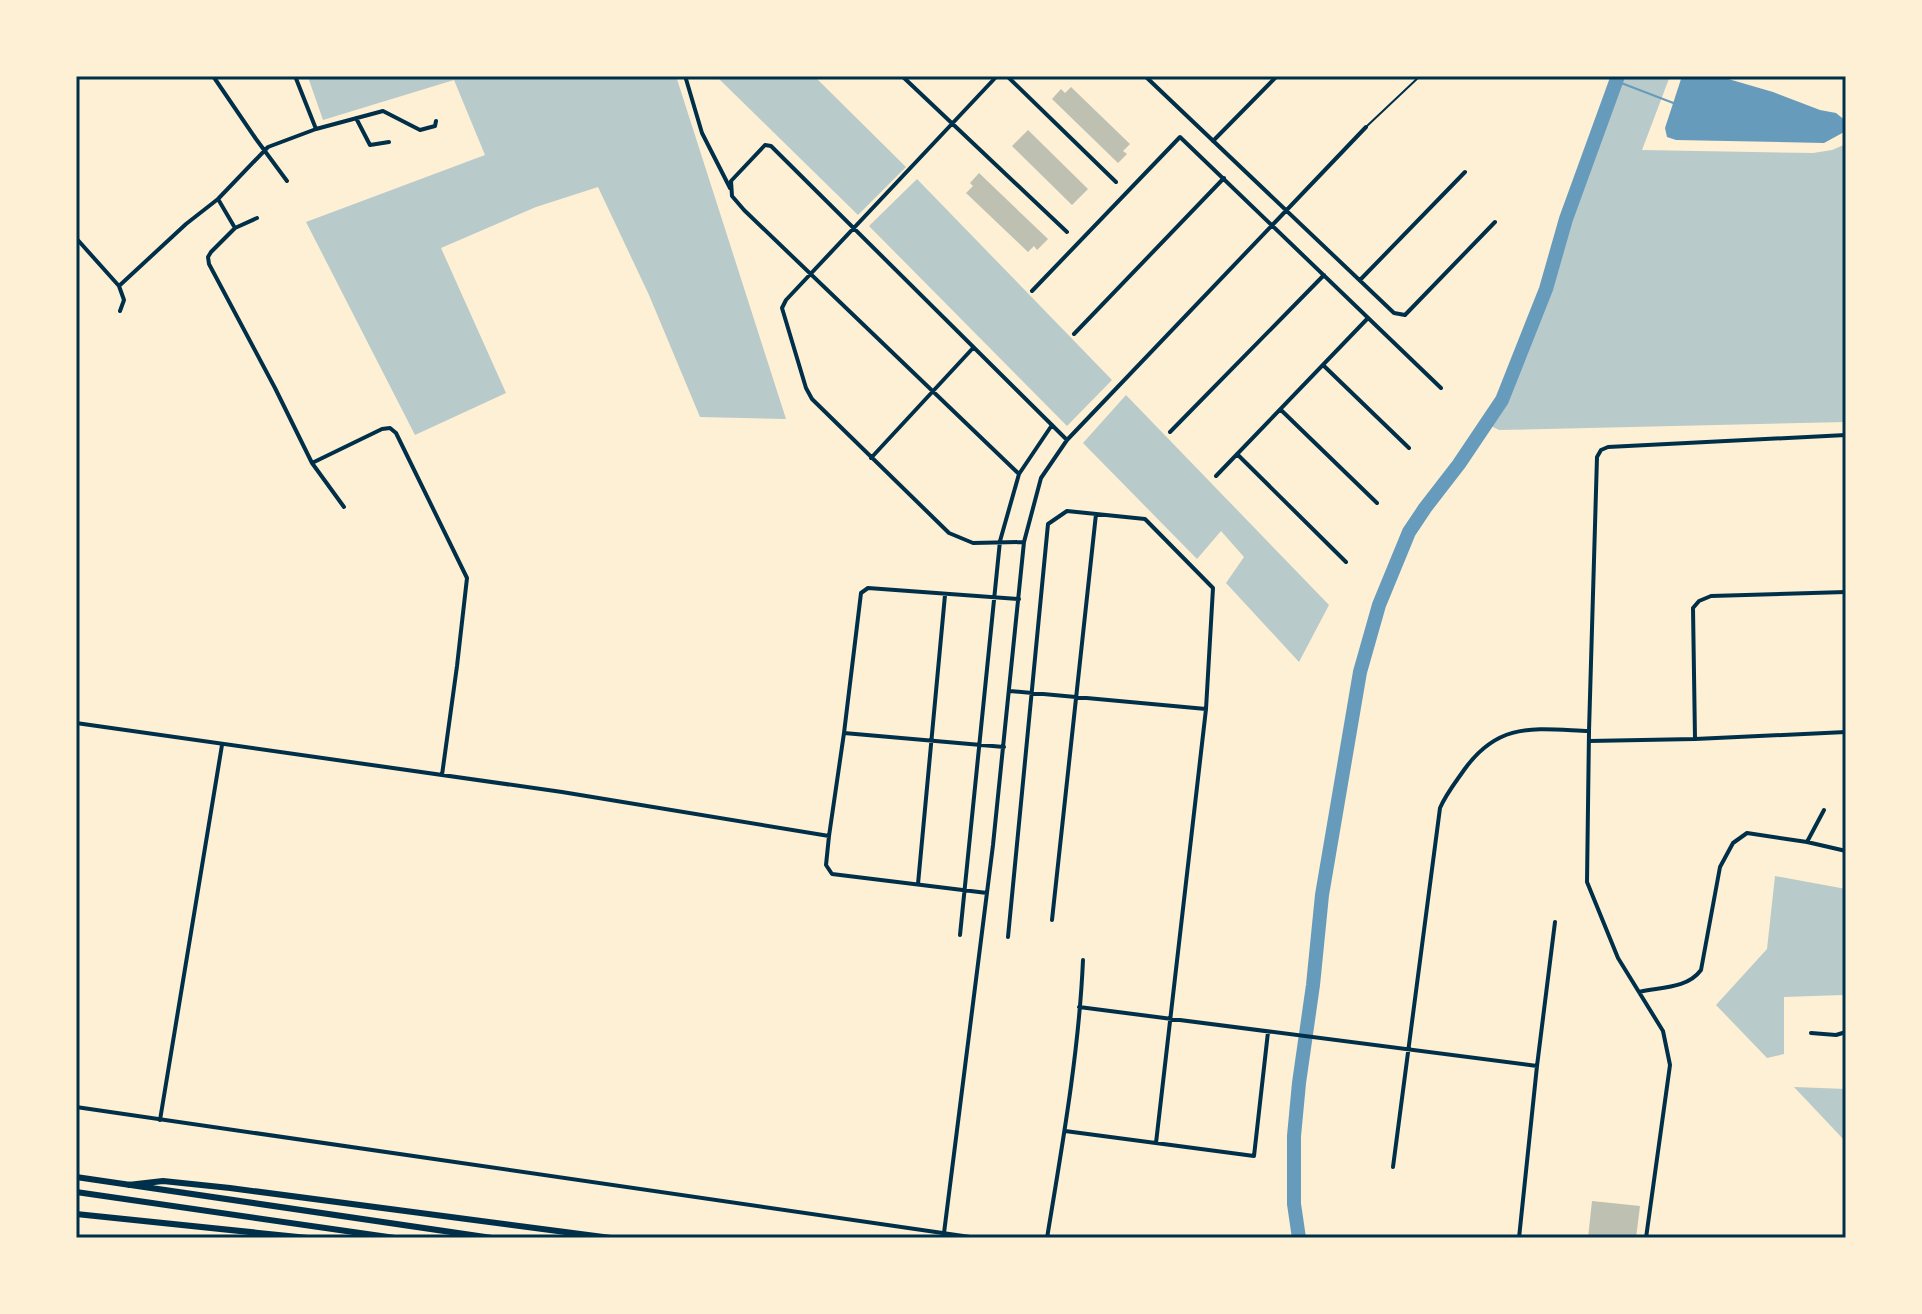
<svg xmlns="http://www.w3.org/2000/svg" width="1922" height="1314" viewBox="0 0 1922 1314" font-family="'Asap Condensed',sans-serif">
<rect width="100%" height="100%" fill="#fdf0d5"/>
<!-- green -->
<path fill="#b9caca" d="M309 76H676L786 419 700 417 649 295 598 187 536 207 441 248 506 393 415 435 306 222 485 155 454 80 323 120 308 77Z
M716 76H814L906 167 858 215Z
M1623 76H1670L1642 150 1813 153 1832 150 1846 144V422L1499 430 1491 426C1529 363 1545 289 1569 220 1585 171 1605 124 1623 76Z
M917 179 1112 380 1067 426 869 226Z
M1126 395 1329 605 1299 662 1226 583 1244 557 1221 531 1197 559 1083 443Z
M1775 876 1846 889V983L1843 995 1784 997V1054L1767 1058 1716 1005 1767 949Z
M1794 1087 1846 1089V1142Z"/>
<!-- water -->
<path fill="#669bbc" d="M1682 76H1718L1773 92 1820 110 1836 113 1846 121V131L1824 143 1676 140 1667 137 1665 128Z"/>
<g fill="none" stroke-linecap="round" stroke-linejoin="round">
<!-- stream -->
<path stroke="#669bbc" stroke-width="2" d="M1616 81 1676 104"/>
<!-- river -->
<path stroke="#669bbc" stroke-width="14" d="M1299 1238 1294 1204V1136L1299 1083 1313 985 1322 895 1360 672 1379 605 1409 532 1425 508 1459 464 1502 400 1546 289 1566 219 1618 76"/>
</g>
<!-- building -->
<path fill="#bec0b2" d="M1071 87 1130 144 1123 151 1127 154 1118 163 1052 99 1061 89 1065 93Z
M1028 130 1088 189 1072 205 1012 146Z
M979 173 1048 239 1037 250 1034 246 1028 252 966 193 973 186 970 183Z
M1592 1201 1640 1206 1636 1238H1588Z"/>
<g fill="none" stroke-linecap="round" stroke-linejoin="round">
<!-- service -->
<path stroke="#003049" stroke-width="2" d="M1367 126 1420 76"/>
<!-- minor -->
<path stroke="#003049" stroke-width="4" d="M213 76 256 139 287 181
M295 76 316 129
M902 76 1067 232
M997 76 786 300 782 308 806 388 812 399 949 533 973 543 1024 542
M1007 76 1116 182
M1145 76 1394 313 1405 315 1495 222
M686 79 702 133 730 188
M356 118 370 145 389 142
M1213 141 1277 76
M218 199 235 228
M257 218 235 228 211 252 208 257 209 264 275 388 312 463 344 507
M76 238 119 286 124 300 120 311
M1360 280 1465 172
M119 286 186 224 218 199 268 147 316 129 383 111 420 130 435 126 436 121
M1032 291 1180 137 1441 388
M1074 334 1224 178
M1323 365 1409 448
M1281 410 1377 503
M1170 432 1324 275
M1237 454 1346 562
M871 458 973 348
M312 463 382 429 390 428 396 433 467 578 457 666 442 775
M1019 474 744 210 732 196 731 181 765 145 771 146 1067 440
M1216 476 1368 318
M1010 691 1206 709
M76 723 562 792 829 836
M844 733 1004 747
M1695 739 1693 608 1699 601 1711 596 1846 592
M1589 741 1695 739 1846 732
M1807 842 1824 810
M918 884 945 595
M987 893 832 874 826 865 829 836 844 733 861 593 868 588 1019 599
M1052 920 1096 514
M960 935 1000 541 1019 474 1052 425
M1008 937 1048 524 1067 511 1145 519 1213 588 1206 709 1156 1143
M1639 992C1660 987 1687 989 1701 970L1720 867 1733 843 1747 833 1807 842 1846 851
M1079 1007 1537 1066
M1811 1033 1836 1035 1846 1032
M160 1120 222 745
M1065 1131 1254 1156 1268 1032
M1393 1167 1440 808C1446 794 1455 783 1464 770 1499 721 1534 729 1589 731
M944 1233 993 845 1024 542 1041 478 1067 440 1366 127
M1047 1238C1062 1147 1079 1052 1083 960
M1519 1238 1537 1066 1555 922
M1646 1238 1670 1065 1663 1031 1618 958 1587 882 1589 731 1597 457 1601 450 1608 447 1846 435"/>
<!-- tertiary -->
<path stroke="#003049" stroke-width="4" d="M76 1107 977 1238"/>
<!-- motorway -->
<path stroke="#003049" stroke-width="6" d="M76 1177 492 1238
M128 1185 163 1181 230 1188 611 1238
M76 1192 395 1238
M76 1214 308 1238"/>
</g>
<!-- border -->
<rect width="1922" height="1314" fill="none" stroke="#fdf0d5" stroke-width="156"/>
<rect x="78" y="78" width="1766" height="1158" fill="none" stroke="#003049" stroke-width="3"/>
</svg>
